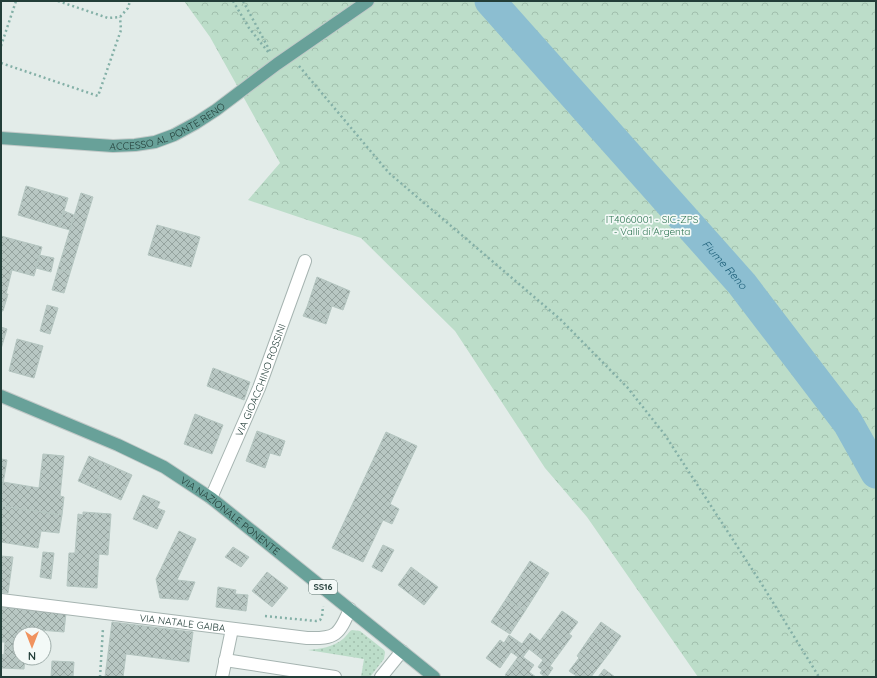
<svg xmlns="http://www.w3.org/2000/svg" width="877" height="678" viewBox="0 0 877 678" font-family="Quicksand,sans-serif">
<defs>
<pattern id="grass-dots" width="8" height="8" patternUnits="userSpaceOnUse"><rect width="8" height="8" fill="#bcddc9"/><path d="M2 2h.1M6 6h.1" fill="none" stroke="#a1bfad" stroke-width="1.8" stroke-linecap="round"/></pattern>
<pattern id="forest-crowns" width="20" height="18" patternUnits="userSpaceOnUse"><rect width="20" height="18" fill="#bcddc9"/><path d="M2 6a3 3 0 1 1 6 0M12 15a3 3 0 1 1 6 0" fill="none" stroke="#a1bfad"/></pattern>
<pattern id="building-cross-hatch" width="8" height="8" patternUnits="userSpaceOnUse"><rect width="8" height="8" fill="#b8c7c3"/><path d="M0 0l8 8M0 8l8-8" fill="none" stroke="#95a39f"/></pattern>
</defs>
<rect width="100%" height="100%" fill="#e3ece9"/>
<!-- grass -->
<path fill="url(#grass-dots)" d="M352 630 360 631 384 650 385 652 384 659 370 677H361L364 659 308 650C320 649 333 647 343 639 347 636 348 632 352 630Z"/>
<!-- forest -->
<path fill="url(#forest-crowns)" d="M184 1H876V677H698L587 517 545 468 455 331 361 238 248 200 280 163 210 37Z"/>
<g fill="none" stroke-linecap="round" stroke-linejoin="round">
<!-- river -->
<path stroke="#8cbed1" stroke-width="31" id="s1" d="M490 1 742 284 848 423 876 473"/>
</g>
<!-- building -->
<path fill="url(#building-cross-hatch)" stroke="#b5c6c1" d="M26 186 68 198 59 227 18 215Z
M81 193 93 197 70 273 58 269Z
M64 211 74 215 70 230 59 227Z
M157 225 200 237 191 267 148 255Z
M1 236 42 247 34 276 12 270 6 294H8L3 311H1Z
M39 255 54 258 51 272 36 268Z
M58 269 70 273 64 293 52 290Z
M317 277 350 291 343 310 332 306 329 315 307 307Z
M47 305 58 308 50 334 40 331Z
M307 307 329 315 326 324 303 316Z
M1 327 7 329 1 349Z
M17 339 43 346 34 378 9 371Z
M213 368 250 382 244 400 207 386Z
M195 414 223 425 212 454 184 444Z
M257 431 285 441 280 456 270 453 265 468 246 461Z
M386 432 417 446 390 504 399 509 392 524 383 520 363 562 332 548Z
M43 454 64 456 60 496 64 497 62 515 1 506V496L3 482 39 488Z
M89 456 105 463 94 488 78 481Z
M1 459 7 460 1 496Z
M105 463 132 475 121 500 94 488Z
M143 495 160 502 157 508 165 511 157 529 133 519Z
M1 506 62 515 59 533 41 531 38 548 1 542Z
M83 512 111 514 108 555 99 554 97 588 67 586 69 553H75L78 514 83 515Z
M179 531 196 539 177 580 195 582 188 600 160 598 156 579Z
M383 545 394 550 382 572 372 567Z
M233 547 249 557 241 567 225 557Z
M43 552 54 553 51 579 40 577Z
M1 556 13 557 8 593 1 592Z
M530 561 549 573 525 611 506 599Z
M411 567 438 587 424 605 398 585Z
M267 572 288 588 272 607 252 591Z
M218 587 236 590 235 594 248 595 246 611 216 607Z
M506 599 525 611 510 634 491 622Z
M1 607 66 613 64 632 27 629V634H20V658H25L24 669 1 668V654L4 655 5 642H1Z
M562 611 578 622 569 634 572 636 550 666 553 668 547 677H545L540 673 542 670 538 667 543 660 529 649 523 657 534 665 529 672 536 677H508L505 675 518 657 511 652 500 668 486 658 500 640 504 643 509 635 522 644 530 633 540 641Z
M112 622 193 632 189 662 126 654 123 677H105Z
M601 622 621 636 610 652 590 637Z
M590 637 610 652 591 677H578L569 671 579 658 577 656Z
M52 661 74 662 73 677H51Z
M604 669 615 677H598Z"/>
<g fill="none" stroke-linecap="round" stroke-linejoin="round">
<!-- minor casing -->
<g stroke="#a6b4b1" stroke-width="14">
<g id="minor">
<path id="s2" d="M211 498 259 388 305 261"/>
<path id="s3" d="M1 600 307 638C336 639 339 635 350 609"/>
<path d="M225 660 335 677"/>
<path d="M222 677 232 629"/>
<path d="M381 677 402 651"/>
</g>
</g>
<!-- major casing -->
<g stroke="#c1c9c8" stroke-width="14">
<g id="major">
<path id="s4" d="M1 138 113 146 135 145 155 142 174 135 196 123 216 110 277 64 368 1"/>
<path id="s5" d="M1 396 118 445 164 467 211 498 434 677"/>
</g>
</g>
<!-- path -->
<path stroke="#84b0a7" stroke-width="2.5" stroke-dasharray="2 3" stroke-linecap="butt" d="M58 1 108 18 120 17 128 8 130 1
M233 1 249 28 269 53
M243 1 270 51
M1 46 16 1
M1 63 98 96 121 30 120 17
M299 66 389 173 560 319 627 387 665 435 761 583 819 677
M265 616 316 621 320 620 322 617 323 606
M100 677 103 628"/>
<!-- minor -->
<use href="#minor" stroke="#fff" stroke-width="12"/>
<!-- major -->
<use href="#major" stroke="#68a199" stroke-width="12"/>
</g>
<g text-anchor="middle" stroke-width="3.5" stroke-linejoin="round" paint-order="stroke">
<!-- shield labels -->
<rect fill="#f3f9f7" stroke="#617672" stroke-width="1" x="309" y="580" width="28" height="14" rx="3"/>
<g font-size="9" font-weight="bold" fill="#233e39">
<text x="323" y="590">SS16</text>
</g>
<!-- street labels -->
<g font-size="10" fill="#233e39" stroke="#f3f9f7">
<text dy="4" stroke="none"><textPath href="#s4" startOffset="171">ACCESSO AL PONTE RENO</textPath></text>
<text dy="4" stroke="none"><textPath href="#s2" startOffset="128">VIA GIOACCHINO ROSSINI</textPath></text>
<text dy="4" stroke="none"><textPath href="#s5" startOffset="260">VIA NAZIONALE PONENTE</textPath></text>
<text dy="4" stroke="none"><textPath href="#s3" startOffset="183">VIA NATALE GAIBA</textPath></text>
</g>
<!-- park labels -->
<g font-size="10" fill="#2d7451" stroke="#f3f9f7">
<text x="652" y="223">IT4060001 - SIC-ZPS<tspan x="652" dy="12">- Valli di Argenta</tspan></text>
</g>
<!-- water labels -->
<g font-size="11" font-style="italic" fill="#1d5f79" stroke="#f3f9f7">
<text dy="4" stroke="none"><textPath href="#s1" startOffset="353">Fiume Reno</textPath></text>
</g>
</g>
<!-- border -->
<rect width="877" height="678" fill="none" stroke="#233e39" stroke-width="4"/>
<!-- north arrow -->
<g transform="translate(32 646) rotate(180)"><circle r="19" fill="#f3f9f7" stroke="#a0aeab"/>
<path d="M0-3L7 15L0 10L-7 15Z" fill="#f0925e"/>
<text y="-6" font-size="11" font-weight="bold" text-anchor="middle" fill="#233e39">N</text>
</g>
</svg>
